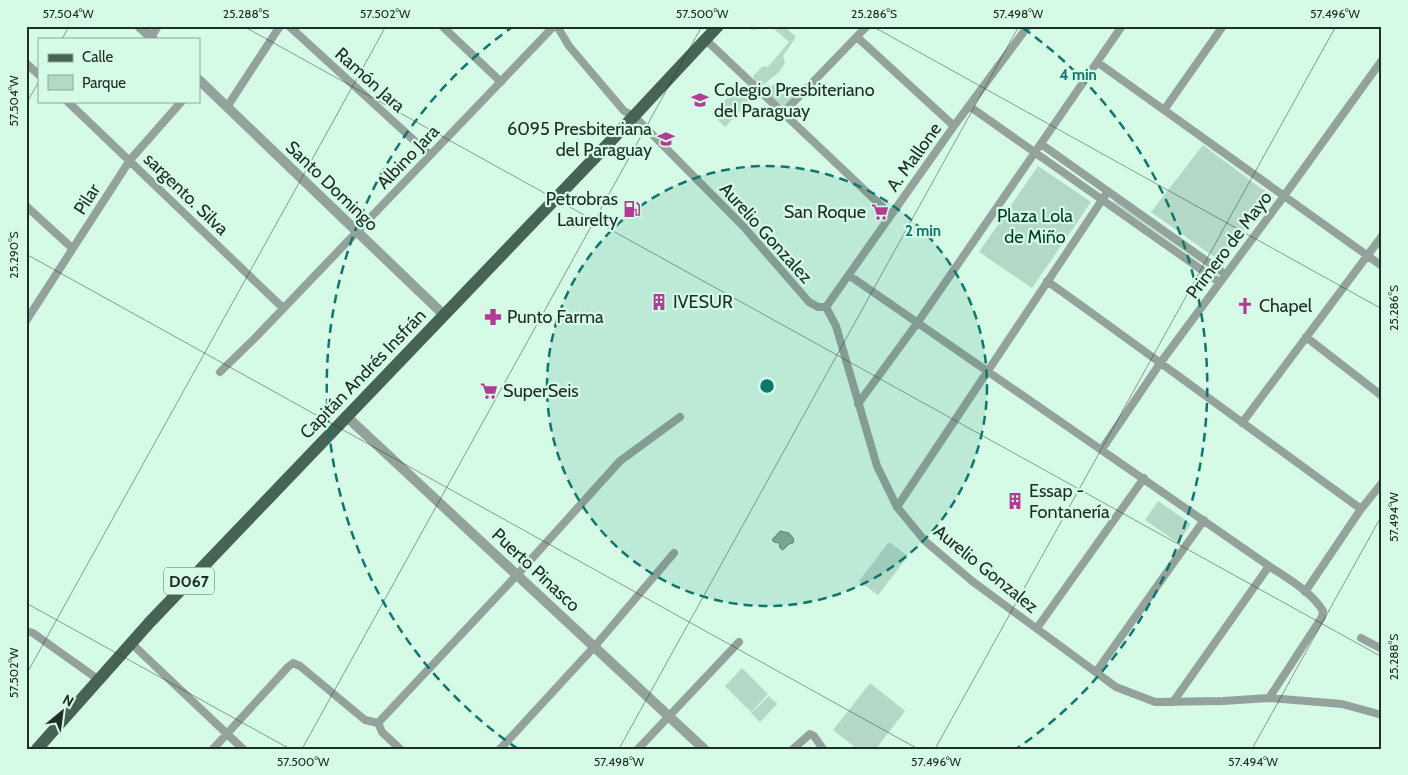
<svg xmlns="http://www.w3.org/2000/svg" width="1408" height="775" viewBox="0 0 1408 775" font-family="Cabin,sans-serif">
<rect width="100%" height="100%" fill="#d5fae6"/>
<!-- green -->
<path fill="#b3d8c5" d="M750 26H784L796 37 783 56 785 63 779 72 763 85 755 83 753 76 763 66 768 67 789 42 772 27 751 30Z
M775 83 785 90 794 86 800 93 784 106 770 99 764 86 767 84 772 86Z
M737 88 750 100 725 127 712 114Z
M1203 145 1270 195 1220 261 1151 212Z
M1038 166 1091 202 1032 288 979 252Z
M1114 200 1213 270V271L1113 202Z
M1158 501 1191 524 1178 543 1145 520Z
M889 542 908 556 878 595 859 581Z
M742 668 768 694 751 712 725 686Z
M870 683 905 711 876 749H857L833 730Z
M769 696 777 704 760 722 751 713Z"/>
<!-- water -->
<path fill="#84ad97" stroke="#668775" d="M780 531 789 533 794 539 793 543 789 544 783 550 780 548 779 543 774 542 772 540Z"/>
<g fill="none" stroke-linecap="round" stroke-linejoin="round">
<!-- minor -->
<path stroke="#93a29a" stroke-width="8" d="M289 26 430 155
M442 26 501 82
M557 26 569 46 624 111 634 116 743 226 809 302 818 307H826L836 326 877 466 897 507 925 541 972 581 1116 687 1155 702 1223 701 1269 698 1342 704 1382 715
M151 37 158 26
M857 37 954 126
M706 40 891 215
M1097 62 1382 266
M26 63 39 75
M67 101 283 308
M969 106 1219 282
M227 107 280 26
M1164 110 1223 26
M783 113 867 26
M1041 144 1225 274
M26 206 72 248
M850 276 1269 566C1287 578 1312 592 1323 611L1322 617 1269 698
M1047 281C1152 356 1256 433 1361 509
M826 307 954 126 1028 26
M26 321 130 160 182 101
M1306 337 1382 396
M220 372 256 337 554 26
M858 404 918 322 1122 26
M1242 423 1382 236
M1102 449 1161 362 1284 196 1382 60
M897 507 1108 191
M1305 592 1361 509 1382 483
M1037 628 1144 478
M26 631 33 633 99 680
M1361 638 1382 649
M131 643 243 749
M1096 672 1204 520
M1173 702 1269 566
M378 723 517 575 620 461 680 417
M378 723 382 732 400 749
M213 749 288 667 293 663 300 666 365 720 378 723
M500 749 595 646 674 553
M638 749 739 642
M793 749 810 734 814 736 823 749"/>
<!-- tertiary -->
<path stroke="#93a29a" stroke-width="10" d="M139 26 153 39
M199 80 444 315
M346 416 704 749"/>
<!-- primary -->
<path stroke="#476354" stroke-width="12" d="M37 749 150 622 606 146 718 26"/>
</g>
<!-- ticks -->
<path fill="none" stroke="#202e27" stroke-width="1" stroke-opacity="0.45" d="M243 26 1382 657M872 26 1382 309M62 39 69 26M26 104 39 81M26 254 918 749M26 603 290 749M26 675 386 26M302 749 702 26M619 749 1019 26M935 749 1336 26M1252 749 1382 515"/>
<!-- distance rings -->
<circle cx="767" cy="386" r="220" fill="#0f766e" fill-opacity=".12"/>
<g fill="none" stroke="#0f766e" stroke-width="2.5" stroke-dasharray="9 6">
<circle cx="767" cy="386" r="220"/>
<path d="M518 749A440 440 0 0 1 511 28M1023 28A440 440 0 0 1 1016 749"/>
</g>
<!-- icons -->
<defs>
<g id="school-bare" transform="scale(1.35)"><path d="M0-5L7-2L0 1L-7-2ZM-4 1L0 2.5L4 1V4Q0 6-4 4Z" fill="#b13c93" stroke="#d5fae6" stroke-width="2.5" paint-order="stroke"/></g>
<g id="fuel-bare" transform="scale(1.35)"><path d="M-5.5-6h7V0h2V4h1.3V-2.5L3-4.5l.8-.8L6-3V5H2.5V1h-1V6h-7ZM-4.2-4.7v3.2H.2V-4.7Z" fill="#b13c93" stroke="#d5fae6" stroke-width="2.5" paint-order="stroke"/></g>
<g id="supermarket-bare" transform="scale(1.35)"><path d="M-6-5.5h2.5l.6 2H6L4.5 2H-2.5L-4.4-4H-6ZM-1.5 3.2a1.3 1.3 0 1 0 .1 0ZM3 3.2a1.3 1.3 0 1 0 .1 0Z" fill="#b13c93" stroke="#d5fae6" stroke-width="2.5" paint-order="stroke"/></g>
<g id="building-bare" transform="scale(1.35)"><path d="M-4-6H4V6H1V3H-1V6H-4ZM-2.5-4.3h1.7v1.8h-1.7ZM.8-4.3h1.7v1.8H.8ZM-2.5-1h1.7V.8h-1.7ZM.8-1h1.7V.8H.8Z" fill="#b13c93" stroke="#d5fae6" stroke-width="2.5" paint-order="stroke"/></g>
<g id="church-bare" transform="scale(1.35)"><path d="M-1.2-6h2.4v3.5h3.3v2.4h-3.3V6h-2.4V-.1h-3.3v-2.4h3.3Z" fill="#b13c93" stroke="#d5fae6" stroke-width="2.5" paint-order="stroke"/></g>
<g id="pharmacy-bare" transform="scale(1.35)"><path d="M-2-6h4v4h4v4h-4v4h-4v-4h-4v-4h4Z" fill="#b13c93" stroke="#d5fae6" stroke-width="2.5" paint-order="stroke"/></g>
</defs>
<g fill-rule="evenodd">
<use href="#school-bare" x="700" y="100"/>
<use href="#school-bare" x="666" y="139"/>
<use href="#fuel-bare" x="632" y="209"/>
<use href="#supermarket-bare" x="880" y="212"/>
<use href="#building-bare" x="659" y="302"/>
<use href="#church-bare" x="1245" y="306"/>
<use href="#pharmacy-bare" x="493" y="317"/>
<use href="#supermarket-bare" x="489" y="391"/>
<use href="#building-bare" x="1015" y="501"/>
</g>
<g text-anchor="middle" stroke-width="4.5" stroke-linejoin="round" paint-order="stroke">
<!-- shield labels -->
<rect fill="#d5fae6" stroke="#566b60" stroke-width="1" x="164" y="567.5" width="50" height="27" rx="4"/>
<g font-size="16" font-weight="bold" fill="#202e27">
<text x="189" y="587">D067</text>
</g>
<!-- street labels -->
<g font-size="18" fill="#202e27" stroke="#d5fae6">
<text transform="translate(370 80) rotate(42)" y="6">Ramón Jara</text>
<text transform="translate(408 157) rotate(-46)" y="6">Albino Jara</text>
<text transform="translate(914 157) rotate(-54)" y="6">A. Mallone</text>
<text transform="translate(332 186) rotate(44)" y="6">Santo Domingo</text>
<text transform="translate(186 194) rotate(44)" y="6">sargento. Silva</text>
<text transform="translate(87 199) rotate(-57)" y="6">Pilar</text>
<text transform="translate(766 233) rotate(48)" y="6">Aurelio Gonzalez</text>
<text transform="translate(1229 245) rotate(-53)" y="6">Primero de Mayo</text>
<text transform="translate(363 374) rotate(-46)" y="6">Capitán Andrés Insfrán</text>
<text transform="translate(986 569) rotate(39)" y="6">Aurelio Gonzalez</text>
<text transform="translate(536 570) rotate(43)" y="6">Puerto Pinasco</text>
</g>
<!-- poi labels -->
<g font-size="18" fill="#202e27" stroke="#d5fae6" text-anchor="start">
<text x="714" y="96">Colegio Presbiteriano<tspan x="714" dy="21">del Paraguay</tspan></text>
<text x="652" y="135" text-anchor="end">6095 Presbiteriana<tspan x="652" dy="21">del Paraguay</tspan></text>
<text x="618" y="205" text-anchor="end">Petrobras<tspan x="618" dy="21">Laurelty</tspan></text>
<text x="866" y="218" text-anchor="end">San Roque</text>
<text x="673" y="308">IVESUR</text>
<text x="1259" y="312">Chapel</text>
<text x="507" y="323">Punto Farma</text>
<text x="503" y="397">SuperSeis</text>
<text x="1029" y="497">Essap -<tspan x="1029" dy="21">Fontanería</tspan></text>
</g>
<!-- park labels -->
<g font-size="18" fill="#003a25" stroke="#d5fae6">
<text x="1035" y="222">Plaza Lola<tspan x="1035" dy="21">de Miño</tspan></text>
</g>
</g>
<circle cx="767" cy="386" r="8" fill="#0f766e" stroke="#d5fae6" stroke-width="2.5"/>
<g font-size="15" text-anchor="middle" font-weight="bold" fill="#0f766e" stroke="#d5fae6" stroke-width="4.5" stroke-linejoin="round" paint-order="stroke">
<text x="1078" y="80">4 min</text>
<text x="923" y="236">2 min</text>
</g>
<!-- border -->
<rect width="1408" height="775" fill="none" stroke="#d5fae6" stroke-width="55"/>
<!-- legend -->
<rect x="38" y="38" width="162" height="65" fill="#d5fae6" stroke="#8da89a"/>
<rect x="48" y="54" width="25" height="8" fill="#476354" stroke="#8da89a"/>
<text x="82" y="62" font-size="15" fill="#202e27">Calle</text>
<rect x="48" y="75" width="25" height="15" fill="#b3d8c5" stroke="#8da89a"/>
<text x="82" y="88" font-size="15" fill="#202e27">Parque</text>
<!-- north arrow -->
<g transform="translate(62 712) rotate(29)" stroke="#d5fae6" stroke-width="4" paint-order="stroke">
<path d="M0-4L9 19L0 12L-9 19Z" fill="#202e27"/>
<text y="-8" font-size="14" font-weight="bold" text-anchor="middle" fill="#202e27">N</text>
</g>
<rect x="28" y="28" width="1352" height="720" fill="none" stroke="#202e27" stroke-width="2"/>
<g font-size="12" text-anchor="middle" fill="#202e27">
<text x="68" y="18">57.504°W</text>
<text x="246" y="18">25.288°S</text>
<text x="385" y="18">57.502°W</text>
<text x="702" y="18">57.500°W</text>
<text x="874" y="18">25.286°S</text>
<text x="1018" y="18">57.498°W</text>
<text x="1335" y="18">57.496°W</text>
<text transform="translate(14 101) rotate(-90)" y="4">57.504°W</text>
<text transform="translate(14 255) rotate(-90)" y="4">25.290°S</text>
<text transform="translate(1394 308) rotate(-90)" y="4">25.286°S</text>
<text transform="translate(1394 517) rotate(-90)" y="4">57.494°W</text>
<text transform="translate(1394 657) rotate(-90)" y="4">25.288°S</text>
<text transform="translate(14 673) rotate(-90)" y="4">57.502°W</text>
<text x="303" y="766">57.500°W</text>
<text x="619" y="766">57.498°W</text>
<text x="936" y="766">57.496°W</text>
<text x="1253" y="766">57.494°W</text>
</g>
</svg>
